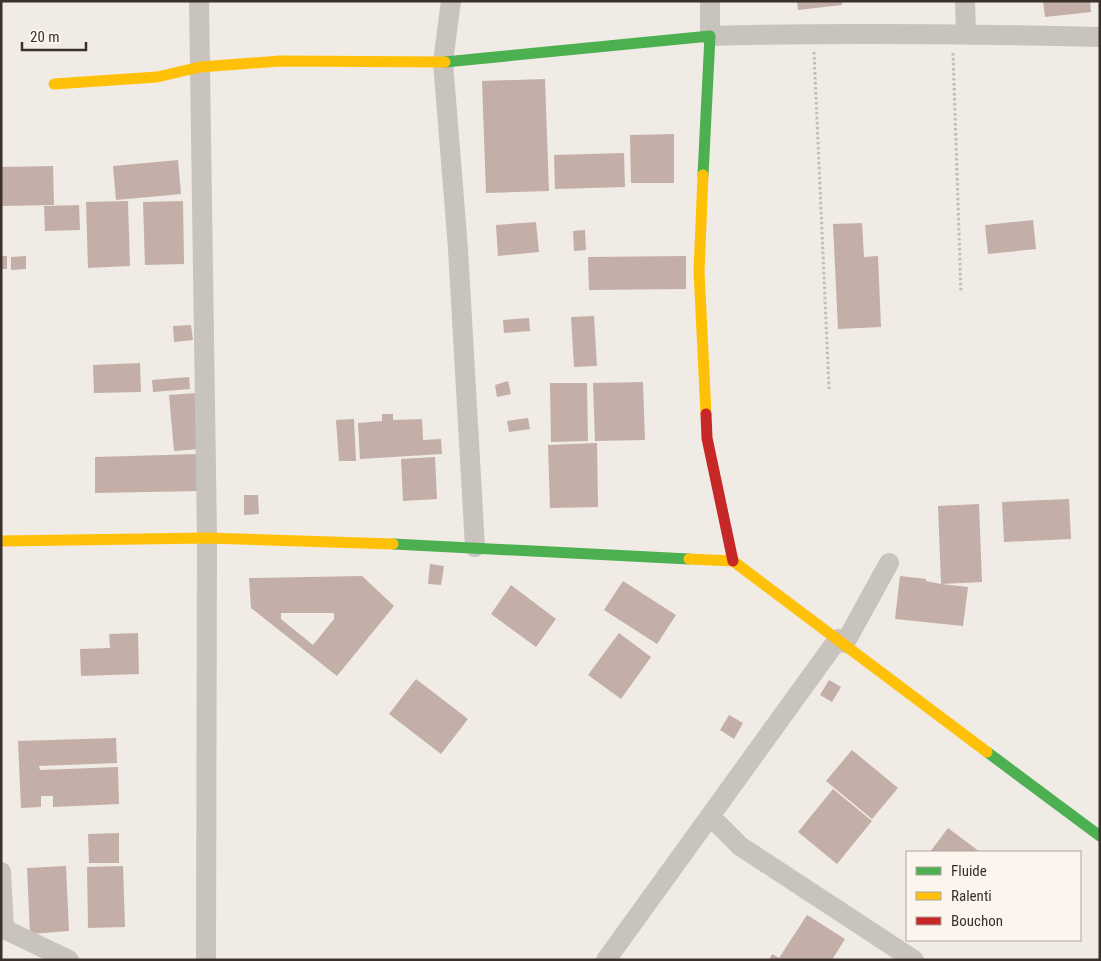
<svg xmlns="http://www.w3.org/2000/svg" width="1101" height="961" viewBox="0 0 1101 961" font-family="'Roboto Condensed',sans-serif">
<rect width="100%" height="100%" fill="#f0ebe5"/>
<!-- building -->
<path fill="#c3afa7" fill-rule="evenodd" d="M797 1H842V5L798 10Z
M1043 1H1090L1091 12 1045 17Z
M545 79 549 191 486 193 482 81Z
M674 134V183H631L630 135Z
M624 153 625 187 555 189 554 155Z
M178 160 181 194 116 200 113 166Z
M53 166 54 205 1 206V167Z
M128 201 130 266 88 268 86 202Z
M183 201 184 264 145 265 143 202Z
M79 205 80 230 45 231 44 206Z
M1033 220 1036 249 988 254 985 225Z
M536 222 539 252 498 256 496 225Z
M862 223 864 257 878 256 881 327 838 329 833 224Z
M585 230 586 250 574 251 573 231Z
M1 256H7V269H1Z
M26 256V269L11 270V257Z
M686 256V289L589 290 588 257Z
M594 316 597 366 574 367 571 317Z
M529 318 530 331 504 333 503 320Z
M191 325 193 340 174 342 173 326Z
M140 363 141 392 94 393 93 365Z
M189 377 190 389 153 392 152 380Z
M508 381 511 394 497 397 495 385Z
M643 382 645 440 595 441 593 383Z
M550 383H587L588 441 551 442Z
M196 393 200 449 174 451 169 395Z
M382 414H393V420L422 419 423 440 441 439 442 454 360 459 358 423 382 421Z
M528 418 530 429 509 432 507 421Z
M354 419 356 461H339L336 420Z
M597 443 598 507 550 508 548 445Z
M199 454V491L95 493V457Z
M435 457 437 499 403 501 401 459Z
M244 495H258L259 514 244 515Z
M1069 499 1071 539 1004 542 1002 502Z
M979 504 982 582 941 584 968 587 963 626 895 619 900 576 926 579V581L941 584 938 506Z
M430 564 444 566 441 585 428 584Z
M362 576 394 606 337 676 251 608 249 578ZM281 613H334V619L313 645 281 619Z
M623 581 676 615 657 644 604 610Z
M511 585 556 619 536 647 491 614Z
M138 633 139 674 81 676 80 649 110 648 109 634Z
M619 633 651 657 621 699 588 675Z
M416 679 468 719 441 754 389 714Z
M829 680 841 687 832 702 820 695Z
M729 715 743 723 734 739 720 730Z
M116 738 117 763 39 766 40 770 118 767 119 804 53 807V796H41V807L21 808 18 741Z
M852 750 898 788 872 819 826 781Z
M833 789 872 821 837 864 798 832Z
M948 828 980 852H930Z
M119 833V863H89L88 834Z
M66 866 69 931 30 934 27 868Z
M123 866 125 927 88 928 87 867Z
M807 915 845 939 832 960H769L772 954 779 958Z"/>
<g fill="none" stroke-linecap="round" stroke-linejoin="round">
<!-- path -->
<path stroke="#c2bbb6" stroke-width="3" stroke-dasharray="2.5 2.5" stroke-linecap="butt" d="M814 52 829 389
M953 53 961 293"/>
<!-- street -->
<path stroke="#c9c3be" stroke-width="20" d="M199 1 207 538 206 960
M451 1 443 62 458 249 475 547
M710 1V36C840 32 970 34 1100 37
M965 1 966 34
M710 816 740 846 914 960
M1 872 4 929 69 960
M606 960 838 639 845 643 889 563"/>
<!-- fast -->
<path stroke="#4caf50" stroke-width="11" d="M445 62 710 36 703 175
M393 544 689 559
M987 752 1100 836"/>
<!-- slow -->
<path stroke="#ffc107" stroke-width="11" d="M54 84 157 77 200 67 280 61 445 62
M703 175 699 271 706 414
M1 541 207 538 393 544
M689 559 733 561 987 752"/>
<!-- jam -->
<path stroke="#c62828" stroke-width="11" d="M706 414 707 438 733 561"/>
</g>
<!-- border -->
<rect width="1101" height="961" fill="none" stroke="#3b302b" stroke-width="5"/>
<!-- legend -->
<rect x="906" y="851" width="175" height="90" fill="#fbf5ee" stroke="#aea6a0"/>
<rect x="916" y="867" width="25" height="8" fill="#4caf50" stroke="#aea6a0"/>
<text x="951" y="876" font-size="15" fill="#3b302b">Fluide</text>
<rect x="916" y="892" width="25" height="8" fill="#ffc107" stroke="#aea6a0"/>
<text x="951" y="901" font-size="15" fill="#3b302b">Ralenti</text>
<rect x="916" y="917" width="25" height="8" fill="#c62828" stroke="#aea6a0"/>
<text x="951" y="926" font-size="15" fill="#3b302b">Bouchon</text>
<!-- scale -->
<path d="M22 42v8h64v-8" fill="none" stroke="#3b302b" stroke-width="2.5"/>
<text x="30" y="42" font-size="15" fill="#3b302b" stroke="#fbf5ee" stroke-width="4" paint-order="stroke">20 m</text>
</svg>
